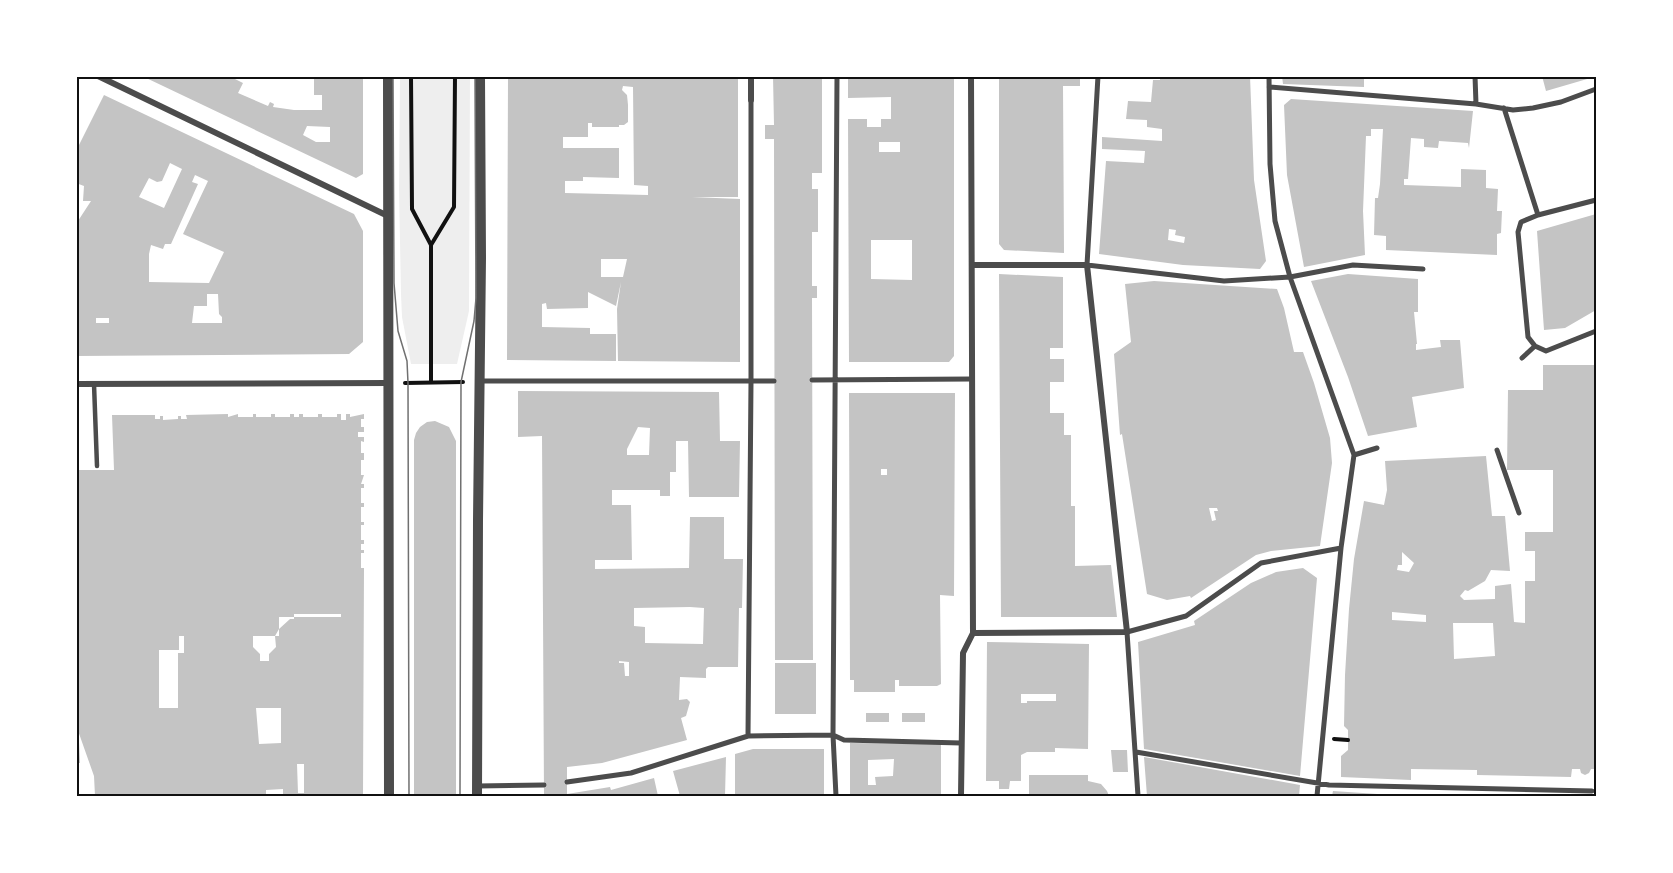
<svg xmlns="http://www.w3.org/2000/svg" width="1673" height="873" viewBox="0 0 1673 873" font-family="'Source Sans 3',sans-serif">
<rect width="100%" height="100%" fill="#fff"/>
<!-- green -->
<path fill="#eee" d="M400 77H470L469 311 457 364H411L402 317 401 294 399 189Z"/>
<!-- building -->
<path fill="#c4c4c4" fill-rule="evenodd" d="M142 76H229L243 83 238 93 268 106 270 102 274 104 273 107 294 110H322V95H314V76H363V174L356 178ZM307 126 330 127V142H316L303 135Z
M508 76H738V197H692L740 199V362L618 361 617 309 621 282 616 306 588 292V308L547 309 546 303 542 304V327L590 328V334H616V361L507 360ZM623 86 633 87 634 185 648 186V195L565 193V181H583V177L619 178V148H563V137H588V123H592V127H619V125H624L628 122V105L627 95 622 90ZM601 259H627L623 277H601Z
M773 76H822V173H812V189H818V232H812V286H817V298H812L813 660H775L774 139H765V125H774Z
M848 76H954V356L949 362H849L848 119H867V127H881V119H891V97L848 98ZM879 142H900V152H879ZM871 240H912V280L871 279Z
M999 76H1080V86H1063L1064 253 1004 250 999 244Z
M1160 76H1250L1254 180 1266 261 1260 269 1183 265 1099 254 1106 161 1144 163 1145 151 1102 149V137L1162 141V129L1147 127V120L1126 119 1128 101 1151 102 1153 80H1160ZM1169 229 1176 230 1175 235 1185 237 1184 243 1168 240Z
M1282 76H1364V87L1283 84Z
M1542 76H1594V77L1546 91Z
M104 95 354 214 363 231V342L349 354 77 356 76 224 91 201H83L84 186 76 183V151ZM170 163 182 169 164 208 139 197 149 178 157 182 162 181ZM195 175 208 181 183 234 224 252 209 283 149 282V254L151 245 163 249 165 244H171L198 184 192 182ZM207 294H218L219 314 222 317V323H192L194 306H207ZM96 318H109V323H96Z
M1291 99 1473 111 1469 148 1468 143 1439 141 1438 148 1424 147V139L1411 138 1408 179H1404V185L1461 187V169L1486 170V188L1498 189 1497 211H1502L1501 233 1497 234V255L1386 250V236L1374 235 1375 198H1378L1380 184 1383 129H1371V136H1366L1363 211 1365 255 1304 267 1287 175 1284 105Z
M1596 214V310L1565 328 1544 330 1537 231Z
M999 274 1063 277V348H1050V359H1064V382H1050V413H1064V435H1071V506H1075V566L1111 565 1117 617H1001Z
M1348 274 1418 279V312H1414L1417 344H1416V350L1441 347 1440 340H1460L1464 388 1412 397 1417 427 1368 436 1348 377 1311 281Z
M1154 281 1277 289 1284 308 1294 352H1303L1314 383 1330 438 1332 463 1320 546 1271 551 1256 555 1191 598 1190 596 1167 600 1147 594 1122 434 1120 435 1114 354 1131 342 1125 284ZM1209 508H1217L1218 511H1214L1216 520 1212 521Z
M1543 365H1596V769H1591L1589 773 1585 775 1581 773 1580 769H1572L1571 777 1477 775V770L1411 769V780L1341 777V756L1348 750V730L1344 726 1345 675 1349 609 1354 559 1364 501 1384 505 1387 490 1385 461 1486 456 1492 516H1505L1510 571 1491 570 1485 581 1468 591 1465 590 1460 596 1464 600 1495 599V586L1511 584 1514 622 1525 623V581H1535V551H1525V532H1553V470H1507L1508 390H1543ZM1402 552 1414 563 1409 572 1397 570 1398 565H1402ZM1392 612 1426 615V622L1392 620ZM1453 623H1493L1495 656 1454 659Z
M518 391 719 392 720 441H740L739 497H689L688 441H676V472H670V496H660V490H612V505H631L632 560H595V569L689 568 690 517H724V559H743L742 608H739L738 667H708L706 669V678L680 677 679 700 687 699 690 702 686 716 681 718 687 740 602 763 567 767V794L610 787 611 790 654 778 658 796H544L542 436 518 437ZM638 427 650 428 649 455H627V449ZM690 607 704 608 703 644 645 643V627L634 626V608ZM619 661 629 662V676H625L624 663H619Z
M849 393H955L954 596 940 595 941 684 937 686H899V680H895V692H854V680H850ZM881 469H887V475H881Z
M228 414V417L238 414V417H253V414H256V417H271V414H275V417H290V414H294V417H299V414H303V417H318V414H322V417H337V414H341V420H346V414H350V417L364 414V419H361V427H364V432H358V437H364V442L361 441V453H364V460H361V475H364L361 484H364V488H361V503H364V507H361V522H364V525H361V540H364V544H361V550H364V553H361V568H364L363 796H283V789L266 790V796H95L94 776 76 725V470H114L112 415H155V419H160V416H163V420L178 419V416H181V419H187L186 415ZM294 614H341V617H294V619H290L279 629V636H275L276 647 269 654V661H260V654L253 647V636H275L279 629V617H294ZM179 636H184V653H178V708H159V650H179ZM256 708H281V743L259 744ZM297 764H304V793H298Z
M435 421 449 427 456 441V796H414V440L416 433 420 427 427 422Z
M1303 568 1317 578 1300 776 1144 749 1138 642 1195 625 1194 621 1251 583 1276 572Z
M987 642 1089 644 1088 749 1055 748V752H1027L1021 755V781H1010L1009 789H999V781H986ZM1021 694H1056V701H1027V703H1021Z
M775 663H816V714H775Z
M866 713H889V722H866Z
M902 713H925V722H902Z
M76 742H79L80 763H76Z
M850 743 941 744V796H850ZM894 759 893 776 875 777 876 785H868V760Z
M753 749H824V796H735V754Z
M1111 750H1127L1128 772H1113Z
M726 757 725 796H680L673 771Z
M1144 757 1300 785 1299 796H1147Z
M1029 775H1088V781L1101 784 1107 791 1109 796H1029Z
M1333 791 1392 795V796H1332Z"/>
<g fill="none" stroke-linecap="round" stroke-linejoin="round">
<!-- path -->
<path stroke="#111" stroke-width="4" d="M411 76 412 209 431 245
M431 382V245L454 207 455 76
M405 383 463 382
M1334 739 1348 740"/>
<!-- service -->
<path stroke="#4c4c4c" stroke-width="4.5" d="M94 384 97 466"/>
<!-- pedestrian -->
<path stroke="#4c4c4c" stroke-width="5" d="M1098 76 1087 265 1224 281 1290 277 1353 265 1423 269
M1269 76 1270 164 1275 221 1290 277 1354 455 1341 548 1317 796
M1475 76 1476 104
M1269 87 1476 104 1513 110 1533 108 1561 102 1596 89
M1504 108 1538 215
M1596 200 1538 215 1521 222 1518 232 1528 337 1535 346 1546 351 1596 331
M1522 358 1535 346
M812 380 972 379
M480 381H774
M1497 450 1519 513
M1354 455 1377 448
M748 736 833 735 844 740 961 743
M1136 752 1329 785 1592 791
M567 782 631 773 748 736 751 382V100
M477 786 544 785
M836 796 833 735 837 76
M1138 796 1127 632 1186 616 1261 563 1341 548"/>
<!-- minor -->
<path stroke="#4c4c4c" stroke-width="6" d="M98 76 388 216
M751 100V76
M972 265H1087L1127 632 973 633
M76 384 389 383
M961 796 963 653 973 633 971 76"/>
<!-- tertiary -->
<path stroke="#4c4c4c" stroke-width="10" d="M388 76 389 796
M477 796 478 520 481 258 480 76"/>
<!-- tram -->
<path stroke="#707070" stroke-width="1.5" d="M393 76 394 283 398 331 407 361 408 383 409 796
M460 796 461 382 474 321 476 298 475 76"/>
</g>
<!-- border -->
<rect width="1673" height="873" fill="none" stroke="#ffffff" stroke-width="156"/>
<rect x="78" y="78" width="1517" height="717" fill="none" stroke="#111" stroke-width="2"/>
</svg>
